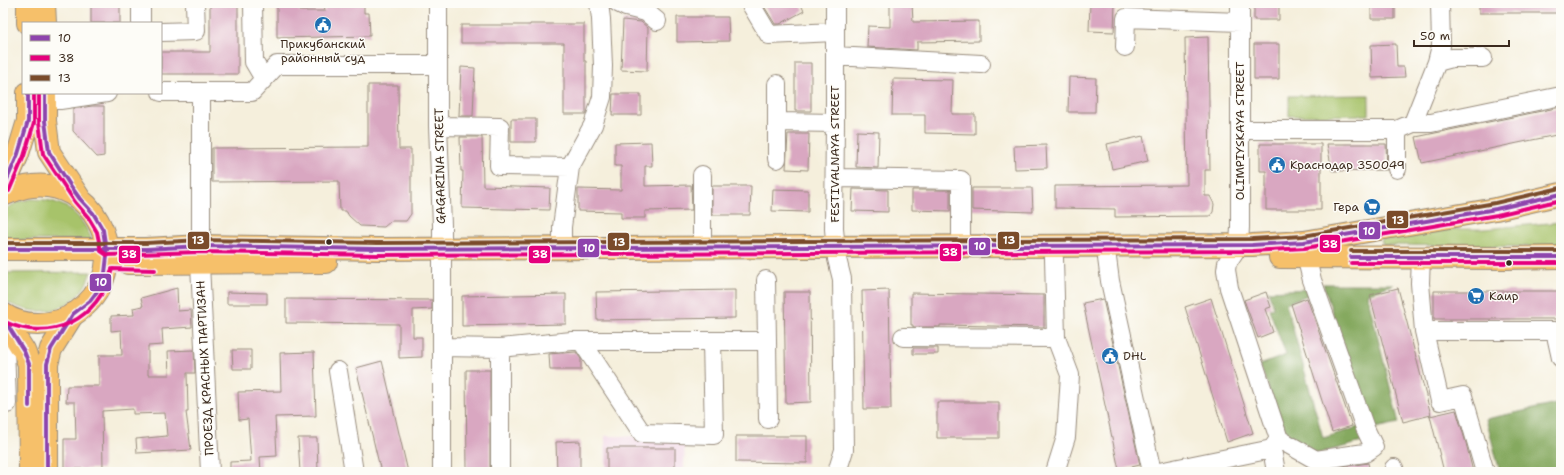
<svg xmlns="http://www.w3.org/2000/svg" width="1564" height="475" viewBox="0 0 1564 475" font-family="'Shantell Sans',sans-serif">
<rect width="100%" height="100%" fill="#fdfcf7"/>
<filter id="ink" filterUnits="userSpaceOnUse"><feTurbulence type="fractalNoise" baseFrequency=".025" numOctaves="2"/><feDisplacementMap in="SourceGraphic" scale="8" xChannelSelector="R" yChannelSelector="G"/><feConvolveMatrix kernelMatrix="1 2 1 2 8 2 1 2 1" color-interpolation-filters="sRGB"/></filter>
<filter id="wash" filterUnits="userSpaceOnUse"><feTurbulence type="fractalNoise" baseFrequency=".012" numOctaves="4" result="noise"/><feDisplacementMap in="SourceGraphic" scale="16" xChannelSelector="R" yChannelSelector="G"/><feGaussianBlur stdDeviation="0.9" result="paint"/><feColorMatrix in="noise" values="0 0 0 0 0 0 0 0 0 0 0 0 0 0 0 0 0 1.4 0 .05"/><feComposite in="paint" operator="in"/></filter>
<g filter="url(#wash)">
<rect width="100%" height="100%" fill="#f5efdc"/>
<!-- built -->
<path fill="#f0d0e5" d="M605 436 685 437 684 472H606Z"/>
<!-- green -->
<path fill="#a7c36a" stroke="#717644" d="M1369 95V115L1289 116V96Z
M31 199C62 199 80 211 92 240H3V210L18 202Z
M1561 222V247L1384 245 1381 241 1383 238 1425 229H1484Z
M91 272C89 277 87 282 85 286 66 316 31 317 3 300V273Z"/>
<!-- forest -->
<path fill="#85a95e" stroke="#606a3e" d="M1323 284H1394L1367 294 1399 423 1371 429Z
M1309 289 1311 294 1286 303 1323 438 1365 425 1370 440 1316 454 1287 440 1260 365 1286 355 1269 309 1274 308 1268 291Z
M1561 403V472H1500L1486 419Z"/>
<g id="blocks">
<!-- building -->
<path fill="#d9a7c1" d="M91 3H120V23H91Z
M210 3H238V74H161V52H210Z
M277 3H298L299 11H325L324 3H364V13H369L370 36 277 38Z
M762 3H800L804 11 780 24H775Z
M890 3H912L913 22 979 21V41L917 42V50L867 47 868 26 890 27Z
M1090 3H1115L1114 32 1089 31Z
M1254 3H1279V20H1254Z
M1371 3H1395V19H1371Z
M1479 3H1561V13H1479Z
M677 17H728L729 41 677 42Z
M623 20 641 22 648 28 647 71 621 70Z
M530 24H584V61H586V114H564V43H461V25H530Z
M1208 37 1210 170H1205V196H1210L1214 204 1213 212 1210 216 1115 217V209L1055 208V186L1187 185 1185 38Z
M1254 44H1279V79H1254Z
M1396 44 1397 67H1404L1405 77 1372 78 1371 45Z
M795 63H811V111H795Z
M461 67 475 68 473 116H459Z
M1069 77 1096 78 1095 112H1068Z
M893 79 953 80 952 114H975V134L925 133V115H892Z
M368 85H398L399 149H411V214L406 221H391L384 227 360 226 349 216 346 211H340L339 181 212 182V148L368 147Z
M613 94H641V115H612Z
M92 106H104V156L97 157 73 131V109Z
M1561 107V134L1422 163 1416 137Z
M511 119H536V142H511Z
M857 131 879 132 878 168 856 167Z
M788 134H809L808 170 786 169Z
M1143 136 1148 161 1112 169 1107 144Z
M460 137H482L483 186 550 188 549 210 462 208 463 171H461Z
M651 142 652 166H645V186L691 185 692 210 645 211V218H621V212L578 211V189L621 190V166H615V143Z
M1260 144H1321V210H1266V171H1260Z
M1327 144H1386L1387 170 1332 171Z
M1046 145 1047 168 1015 169 1014 146Z
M712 186H751L750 215H712Z
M972 188H1032L1033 212 972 210Z
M773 189 808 190V212L772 211Z
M853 189 888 190V212L852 211Z
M912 190H950V211L912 210Z
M177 288 178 311 191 310 192 327 162 329 163 345 148 346V375H169L168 351 194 350 195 373H187L188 412H186L191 450 137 453 136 439 167 436 165 413 133 414V409L102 411 103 469H64V439H76L75 402H66L67 386H99V355H122L121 330 111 331V316L134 315 133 308 143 306 141 298Z
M1398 288 1431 415 1403 422 1370 295Z
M735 290V318L597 320 596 292Z
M889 290 891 409H864L862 291Z
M1434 291H1561V319H1434Z
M227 292 267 293V304H227Z
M784 292H810L811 402 786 403Z
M1266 292 1271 307 1265 309 1273 332 1258 338 1244 300Z
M911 293 1044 295V327L940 325V327H913V325H911Z
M566 294V324L462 326V296Z
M1211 298 1253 433 1227 442 1185 307Z
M1307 298 1352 426 1332 432 1291 304Z
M286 299 432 300V309L413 310V337H422V357L399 358V324L286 323Z
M1103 299 1140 465 1119 470 1083 303Z
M913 348H938V354H913Z
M232 350H251V369H233Z
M314 352 316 416 275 417 277 456 260 457 261 472H230V462L251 461 248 419 239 420 238 392 281 391 280 353Z
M576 352 581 359V370H550L549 354Z
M382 361 384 369 408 472H381L356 368Z
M466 370H490V472H467Z
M937 402H999V438H937Z
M1456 410 1466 443 1473 472H1444L1430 416Z
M736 436H807V463L736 462Z
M298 438H317L318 472H300Z
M580 441V472H557L556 442Z
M607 448H675V472H607Z
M1368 463 1370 472H1335V468Z"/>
</g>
</g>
<g filter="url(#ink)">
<use href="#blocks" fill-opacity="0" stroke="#988c7d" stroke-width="1"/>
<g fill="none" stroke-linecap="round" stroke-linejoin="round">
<!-- minor casing -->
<g stroke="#988c7d" stroke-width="20">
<path id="minor" d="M253 3 254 62 264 79
M438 3V126L442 225V472
M618 3 626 7 646 12 657 21
M750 3 769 35 835 32
M835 3V123L834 229 837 259 842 279 844 450 837 472
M1240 3V227L1239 245 1227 263 1226 270 1229 288 1279 439 1316 460 1365 453 1374 447 1365 428 1312 280 1306 256
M141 23V3
M161 32 196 31 195 3
M1125 47 1126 18 1240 22
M835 56 981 64
M1437 62 1441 46 1440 3
M777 84V159
M161 92H252L277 65H438
M46 100H60L107 93
M778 122 835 123
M1413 123 1437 62 1452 58H1483
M438 126 500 127 499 166 570 167 562 227V248
M1240 130H1397L1413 123H1431L1561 96
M1397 130V169
M570 167 593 125 602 97 603 66 601 19 599 3
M835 178 961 180V247
M201 246V92
M702 248V175
M1421 257 1420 283 1424 331H1555L1561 358
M1107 258 1110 281 1152 472
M200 264 210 472
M1424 331 1440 401 1463 396 1485 472
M903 337 1056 338 1054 258
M767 341 768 419
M582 342 642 433 714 435 712 341
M442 347 500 348 572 341H767L766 280
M338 371 354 472
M7 404 5 346 11 329
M1272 449 1276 472
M1394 468 1395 472
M500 472V348
M1055 472 1066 437 1070 375 1056 338
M1159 472 1272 449 1279 439"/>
</g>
<!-- major casing -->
<g stroke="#988c7d" stroke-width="24">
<path id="major" d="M3 249H146L201 246 377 249 1252 245 1304 242 1496 209 1561 194
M1280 257 1507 258 1561 257
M128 263 326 262
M3 318 24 351 29 364 30 472
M47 472V364L51 349 73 314"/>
</g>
<!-- highway casing -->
<g stroke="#988c7d" stroke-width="24">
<path id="highway" d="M28 3V23
M44 3 45 23
M45 93V121L49 152 80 199
M3 189 18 154 28 121V93
M3 195C12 191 21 187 32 186 91 179 129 250 93 297 84 308 72 317 59 321 40 326 19 325 3 314"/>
</g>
<!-- minor -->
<use href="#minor" stroke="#fff" stroke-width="18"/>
<!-- major -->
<use href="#major" stroke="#f6c06b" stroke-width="22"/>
<!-- highway -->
<use href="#highway" stroke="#f6c06b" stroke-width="22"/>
<!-- bus-1 casing -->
<g stroke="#fdfcf7" stroke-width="7">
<path id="bus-1" d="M45 93V121L49 152 70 185 80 199 93 213 103 230 107 256 105 273 96 293 90 301 73 314 51 349 47 364V472
M3 189 18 154 28 121V94
M3 249H146L201 246 377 249 1252 245 1304 242 1496 209 1561 194
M1351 257H1561
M3 318 24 351 29 364V406"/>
</g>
<!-- bus-2 casing -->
<g stroke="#fdfcf7" stroke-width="7">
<path id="bus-2" d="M39 93V122L43 154 75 202 88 217 97 232 101 251 107 255 201 252 377 255 1252 251 1305 248 1497 215 1561 200
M9 191 24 156 34 123V94
M1351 263H1561
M3 321C50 344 99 320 112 269L155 270"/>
</g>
<!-- bus-3 casing -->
<g stroke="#fdfcf7" stroke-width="7">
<path id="bus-3" d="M3 243H146L201 240 377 243 1252 239 1303 236 1495 203 1560 188
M1351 251H1561"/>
</g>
<!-- bus-1 -->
<use href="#bus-1" stroke="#8e44ad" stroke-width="4"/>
<!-- bus-2 -->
<use href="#bus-2" stroke="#e5007d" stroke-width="4"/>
<!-- bus-3 -->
<use href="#bus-3" stroke="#7a4b2a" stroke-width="4"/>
</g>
</g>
<!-- icons -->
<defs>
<g id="civic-disc" transform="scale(0.9)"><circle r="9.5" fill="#1f6fb2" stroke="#fdfcf7"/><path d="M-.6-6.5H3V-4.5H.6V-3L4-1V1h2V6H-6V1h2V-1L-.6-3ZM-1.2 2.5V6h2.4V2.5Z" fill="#fff"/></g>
<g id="supermarket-disc" transform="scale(0.9)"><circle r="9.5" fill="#1f6fb2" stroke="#fdfcf7"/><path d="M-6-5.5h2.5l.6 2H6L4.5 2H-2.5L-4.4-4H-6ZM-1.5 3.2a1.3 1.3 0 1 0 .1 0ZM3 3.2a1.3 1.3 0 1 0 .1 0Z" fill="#fff"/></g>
</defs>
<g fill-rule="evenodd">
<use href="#civic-disc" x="323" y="25"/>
<use href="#civic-disc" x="1277" y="165"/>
<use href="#supermarket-disc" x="1372" y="207"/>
<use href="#supermarket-disc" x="1476" y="296"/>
<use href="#civic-disc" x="1110" y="356"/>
</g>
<!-- markers -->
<g fill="#3b2a1e" stroke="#fdfcf7" stroke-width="1.5">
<circle cx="329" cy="242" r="3.5"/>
<circle cx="1509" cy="263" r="3.5"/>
</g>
<g text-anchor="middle" stroke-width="3" stroke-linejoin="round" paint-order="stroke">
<!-- poi labels -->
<g font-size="12" fill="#3b2a1e" stroke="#fdfcf7" text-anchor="start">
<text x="323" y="48" text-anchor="middle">Прикубанский<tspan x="323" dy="14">районный суд</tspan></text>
<text x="1290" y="169">Краснодар 350049</text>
<text x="1359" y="211" text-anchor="end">Гера</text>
<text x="1489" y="300">Каир</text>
<text x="1123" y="360">DHL</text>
</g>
<!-- street labels -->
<g font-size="12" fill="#3b2a1e" stroke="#fdfcf7">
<text transform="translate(1240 131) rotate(-90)" y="4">OLIMPIYSKAYA STREET</text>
<text transform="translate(835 154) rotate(-90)" y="4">FESTIVALNAYA STREET</text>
<text transform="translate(440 166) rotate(-91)" y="4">GAGARINA STREET</text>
<text transform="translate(205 368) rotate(-93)" y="4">ПРОЕЗД КРАСНЫХ ПАРТИЗАН</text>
</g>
</g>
<g stroke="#fdfcf7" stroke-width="1.5">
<rect x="1386" y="210" width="23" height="19" rx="4" fill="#7a4b2a"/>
<rect x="1358" y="221" width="23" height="19" rx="4" fill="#8e44ad"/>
<rect x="997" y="231" width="23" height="19" rx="4" fill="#7a4b2a"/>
<rect x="187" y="231" width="23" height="19" rx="4" fill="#7a4b2a"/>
<rect x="607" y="232" width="23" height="19" rx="4" fill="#7a4b2a"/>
<rect x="1319" y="234" width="22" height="19" rx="4" fill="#e5007d"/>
<rect x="968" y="237" width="23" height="19" rx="4" fill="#8e44ad"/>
<rect x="577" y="238" width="23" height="20" rx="4" fill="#8e44ad"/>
<rect x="939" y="243" width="23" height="19" rx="4" fill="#e5007d"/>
<rect x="528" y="245" width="23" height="19" rx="4" fill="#e5007d"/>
<rect x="118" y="245" width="23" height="19" rx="4" fill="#e5007d"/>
<rect x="89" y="273" width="23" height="19" rx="4" fill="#8e44ad"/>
</g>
<g font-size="11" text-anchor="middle" font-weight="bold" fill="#fff">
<text x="1398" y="224">13</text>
<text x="1369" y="235">10</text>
<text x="1009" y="244">13</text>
<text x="198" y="244">13</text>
<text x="619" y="246">13</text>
<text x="1330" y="248">38</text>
<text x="980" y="250">10</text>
<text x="589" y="252">10</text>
<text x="950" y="256">38</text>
<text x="540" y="258">38</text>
<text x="129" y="258">38</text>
<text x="101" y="286">10</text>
</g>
<!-- margin -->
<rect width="1564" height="475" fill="none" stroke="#fdfcf7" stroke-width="16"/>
<!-- legend -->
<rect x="22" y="22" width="140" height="72" fill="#fdfcf7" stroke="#afa8a0"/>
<rect x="30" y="35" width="20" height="6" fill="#8e44ad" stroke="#afa8a0"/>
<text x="58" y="42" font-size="12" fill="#3b2a1e">10</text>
<rect x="30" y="55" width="20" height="6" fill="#e5007d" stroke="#afa8a0"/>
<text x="58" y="62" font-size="12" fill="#3b2a1e">38</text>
<rect x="30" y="75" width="20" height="6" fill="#7a4b2a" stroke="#afa8a0"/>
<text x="58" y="82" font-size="12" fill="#3b2a1e">13</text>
<!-- scale -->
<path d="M1414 40v6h95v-6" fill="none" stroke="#3b2a1e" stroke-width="2"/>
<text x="1420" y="40" font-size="12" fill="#3b2a1e" stroke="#fdfcf7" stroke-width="3" paint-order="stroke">50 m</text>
</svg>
